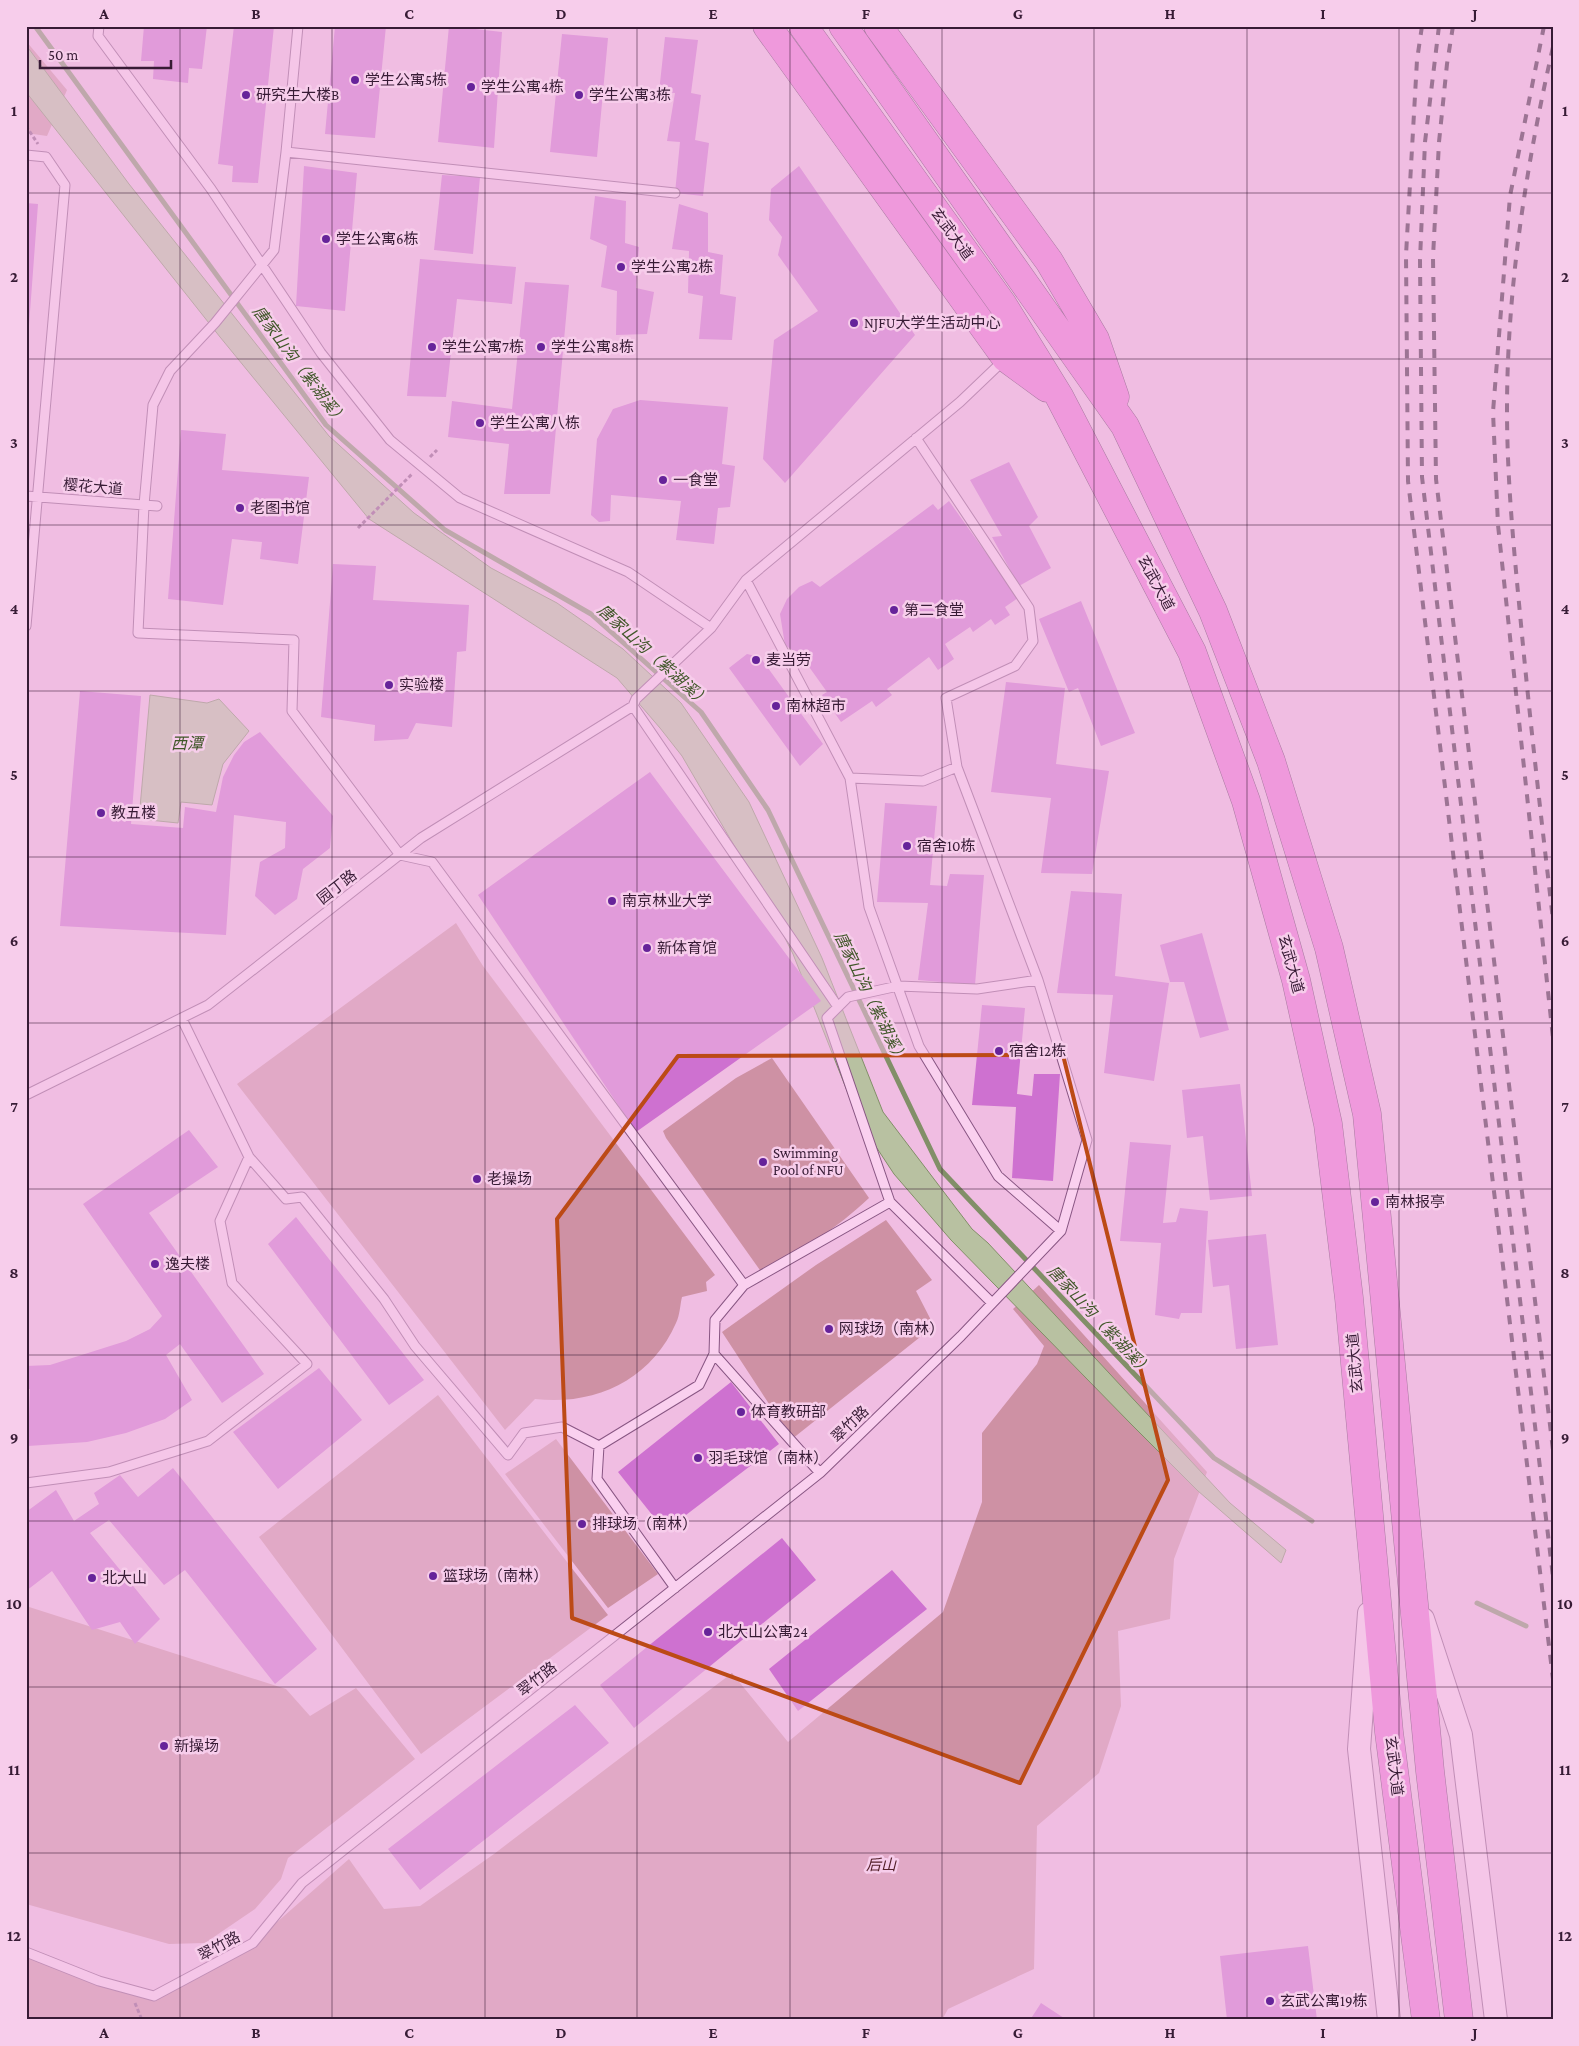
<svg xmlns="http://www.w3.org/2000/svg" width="1579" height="2046" viewBox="0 0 1579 2046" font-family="'Crimson Pro','Noto Sans SC',serif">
<rect width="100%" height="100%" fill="#f0bde2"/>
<!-- green -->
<path fill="#ce91a4" d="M26 41 67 90 47 136 26 133Z
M456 923 483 966 715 1275 706 1282 707 1291 682 1297C680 1305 680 1315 676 1323 651 1380 595 1406 535 1399L505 1430 237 1084Z
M772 1058 869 1198C835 1230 802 1250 762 1273L666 1138 663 1131 736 1078Z
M886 1220 932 1280 916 1291 934 1326 792 1439 722 1332 816 1265Z
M1039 1285 1207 1472 1174 1559 1170 1619 1118 1631 1121 1706 1099 1773 1037 1826 1034 1969 948 2009 942 2020H26V1952L154 1995 253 1943 349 1859 384 1909 420 1906 494 1854 732 1673 788 1742 943 1612 982 1502V1433L1037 1364 1044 1346 1013 1309Z
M438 1395 608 1615 421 1754 259 1537Z
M556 1439 658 1574 608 1608 505 1474Z
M26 1606 286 1689 310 1716 356 1688 415 1759 288 1858 281 1879 255 1909 205 1943 169 1944 26 1904Z"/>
<!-- water -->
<path fill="#b8c1a1" stroke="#828f68" d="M26 45 129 184 329 436 414 513 491 568 557 603 623 649 681 703 749 802 822 958 883 1112 972 1229 988 1243 1230 1503 1286 1550 1281 1563 1198 1491 1131 1424 951 1240 894 1174 859 1121 793 954 767 902 682 756 660 728 617 678 369 519 220 337 26 92Z
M150 695 207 703 219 699 249 731 223 764 212 805 181 802 178 823 139 819Z"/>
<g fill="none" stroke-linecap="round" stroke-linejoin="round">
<!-- stream -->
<path stroke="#828f68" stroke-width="5" d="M35 26 326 425 445 530 591 614 701 712 768 810 940 1169 1214 1458 1312 1521
M1477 1603 1526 1626"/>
</g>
<!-- building -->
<path fill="#ce71d0" d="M144 26H207L202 69 189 68 188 83 153 79 154 61H141Z
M234 26H274L258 183 232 182 233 166 218 164Z
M335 26H386L375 138 325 134Z
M449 26 502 32 494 148 438 142Z
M562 34 608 38 597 157 550 152Z
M665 37 698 40 691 93 701 95 695 140 709 143 703 196 675 193 680 142 667 141 675 93 659 92Z
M304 166 357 173 345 311 296 306Z
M799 166 915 335 785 483 763 459 774 340 818 311 778 255 782 237 769 220 771 189Z
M442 175 480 177 473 254 434 250Z
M595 196 626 201 625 243 639 247 636 288 654 292 647 334 616 335 617 291 601 287 607 246 590 239Z
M26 203 38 204 28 339H26Z
M679 204 708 213V252L723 255 720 294 736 297 732 340 699 339 703 296 688 293 689 251 672 249Z
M420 259 516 267 512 304 457 299 446 397 407 396Z
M525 282 569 285 550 494H504L509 444 448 437 452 401 512 409Z
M640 400 728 407 722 464 735 466 730 507 718 508 714 544 676 540 681 501 611 495 610 521 599 522 591 515 597 439 613 409Z
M181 430 226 434 222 470 309 477 298 564 260 559 262 542 232 539 223 605 168 599Z
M1009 462 1038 517 1029 526 1051 568 1019 586 992 537 1002 536 970 480Z
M949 501 1018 598 1005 607 1010 615 995 625 991 619 973 632 970 627 945 644 954 659 938 670 929 657 887 689 892 695 876 707 872 701 841 722 822 695 827 692 802 657 785 645 780 614 787 599 799 587 812 581 820 587 933 504 938 510Z
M333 564 376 566 373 600 469 605 466 651 457 652 452 727 416 723 408 739 374 741 375 725 321 717Z
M1081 601 1135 733 1101 746 1078 688 1069 692 1039 619Z
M747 654 760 657 823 744 800 766 729 668Z
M1006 682 1065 688 1056 764 1109 771 1092 874 1041 873 1051 798 991 792Z
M80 691 141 696 131 824 183 828 185 807 216 812 223 777 234 755 244 742 260 732 333 816 330 848 303 869 297 899 275 915 255 896 260 862 285 848 286 822 234 815 226 935 60 926Z
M650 772 821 1001 636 1132 478 895Z
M885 803 937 806 930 885 947 886 950 874 984 875 975 985 918 980 928 903 877 902Z
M1071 891 1122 894 1115 976 1169 983 1154 1081 1104 1073 1113 995 1057 993Z
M1202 933 1229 1030 1200 1038 1184 982H1170L1160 945Z
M982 1005 1025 1008 1017 1094 1032 1096 1034 1074H1060L1053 1181 1012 1178 1016 1107 972 1105Z
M1240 1084 1252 1196 1210 1200 1203 1136 1187 1138 1182 1090Z
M189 1130 218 1167 149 1213 264 1374 222 1403 180 1344 166 1355 192 1400 165 1419 126 1433 87 1442 28 1446 30 1389H26V1366L50 1365 126 1341 150 1329 162 1316 83 1204Z
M1130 1142 1171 1145 1163 1223 1176 1222 1180 1208 1208 1211 1202 1313H1181L1179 1319 1155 1315 1161 1243 1120 1241Z
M296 1217 424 1380 389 1405 268 1244Z
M1266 1234 1278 1345 1236 1349 1229 1285 1213 1287 1208 1240Z
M319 1368 362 1420 278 1489 233 1432Z
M731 1382 779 1444 665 1531 618 1472Z
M173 1468 317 1649 275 1684 185 1570 164 1585 109 1520 90 1533 160 1619 135 1644 120 1622 92 1630 52 1571 26 1591V1512L56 1490 74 1521 99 1504 94 1493 120 1475 138 1497Z
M782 1538 816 1580 634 1728 600 1685Z
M892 1570 927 1609 798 1711 769 1669Z
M575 1705 609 1743 420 1890 388 1849Z
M1308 1946 1317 2020H1227L1220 1956Z
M1041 2003 1067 2020H1030Z"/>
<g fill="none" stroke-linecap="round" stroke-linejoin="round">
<!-- service casing -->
<g stroke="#885683" stroke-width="11">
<path id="service" d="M99 26 98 36 211 189 321 353 390 440 460 498 628 572 711 628
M298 26 286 152 675 193
M286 152 274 250 215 323 170 371 153 405 144 505 138 633 294 640 292 711 400 855 432 862 744 1285 890 1202 827 1018 848 997 898 986 977 989 1038 980
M26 155 46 157 65 185 26 626
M26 496 157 506
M633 706 838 1007
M957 767 1038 980 1087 1140 1061 1231
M850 778 923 781 957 767 946 698 1015 666 1033 641 1029 608 916 438
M26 1095 208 1005 421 838 633 706 636 699 711 628 746 580 960 402 1004 360
M249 1157 286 1199 302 1197 384 1299 415 1346 508 1455 524 1433 562 1427 599 1446 699 1385 714 1354 715 1320 744 1285
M890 1202 992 1303
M714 1354 820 1473
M599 1446 597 1479 675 1588
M26 1483 109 1472 208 1441 307 1364 232 1283 220 1221 249 1157 182 1019
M26 1952 99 1981 154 1996 253 1943 302 1883 820 1473 961 1336 1061 1231 998 1176 919 1046 869 907 850 778 746 580"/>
</g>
<!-- tertiary casing -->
<g stroke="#885683" stroke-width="24">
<path id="tertiary" d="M1369 1613 1359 1749 1389 2020
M1423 1619 1461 1735 1496 2020"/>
</g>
<!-- trunk casing -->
<g stroke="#552a54" stroke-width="29">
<path id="trunk" d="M767 26 1006 358 1047 388
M803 26 1003 305 1059 396 1192 652 1246 801 1296 980 1328 1124 1349 1298 1389 1732 1426 2020
M843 26 1125 426 1213 611 1271 761 1329 948 1367 1114 1430 1771 1459 2020
M878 26 1049 261 1095 339 1115 397"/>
</g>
<!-- path -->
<path stroke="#885683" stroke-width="3" stroke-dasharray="4 2.5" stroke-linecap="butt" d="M26 126 38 144
M430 457 437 450
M358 528 413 473
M135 2003 142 2020"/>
<!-- service -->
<use href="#service" stroke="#fad0ef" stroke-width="9"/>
<!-- tertiary -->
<use href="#tertiary" stroke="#fad0ef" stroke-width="22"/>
<!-- trunk -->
<use href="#trunk" stroke="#ed6dd6" stroke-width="28"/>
<!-- rail -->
<path stroke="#371b35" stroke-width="4" stroke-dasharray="9 9" stroke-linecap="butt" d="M1422 26 1417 60 1406 255 1408 481 1553 1679
M1439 26 1425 142 1420 260 1422 477 1553 1577
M1453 26 1447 64 1439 142 1433 257 1436 479 1553 1450
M1544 26 1510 196 1493 412 1498 525 1553 1038
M1553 47C1526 166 1507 288 1507 410 1507 485 1515 560 1522 635 1531 730 1542 825 1553 920"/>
</g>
<!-- marked area -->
<path d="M0 0H1579V2046H0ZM1063 1055 1168 1480 1020 1783 572 1618 557 1219 678 1056Z" fill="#f0bde2" fill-opacity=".55" fill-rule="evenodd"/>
<path fill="none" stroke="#bc4a16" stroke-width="4" stroke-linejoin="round" d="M1063 1055 1168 1480 1020 1783 572 1618 557 1219 678 1056Z"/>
<!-- grid -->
<path fill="none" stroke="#371b35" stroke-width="1" stroke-opacity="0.55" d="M180 26V2020M332 26V2020M485 26V2020M637 26V2020M790 26V2020M942 26V2020M1094 26V2020M1247 26V2020M1399 26V2020M26 193H1553M26 359H1553M26 525H1553M26 691H1553M26 857H1553M26 1023H1553M26 1189H1553M26 1355H1553M26 1521H1553M26 1687H1553M26 1853H1553"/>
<!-- markers -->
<g fill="#66239a" stroke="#f7cdeb" stroke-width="2">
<circle cx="355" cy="80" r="5"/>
<circle cx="471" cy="87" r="5"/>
<circle cx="246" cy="95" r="5"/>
<circle cx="579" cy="95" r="5"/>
<circle cx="326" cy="239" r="5"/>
<circle cx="621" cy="267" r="5"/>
<circle cx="854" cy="323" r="5"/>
<circle cx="432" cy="347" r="5"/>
<circle cx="541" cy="347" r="5"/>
<circle cx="480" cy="423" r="5"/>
<circle cx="663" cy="480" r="5"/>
<circle cx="240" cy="508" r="5"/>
<circle cx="894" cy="610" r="5"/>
<circle cx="756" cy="660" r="5"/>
<circle cx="389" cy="685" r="5"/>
<circle cx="776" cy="706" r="5"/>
<circle cx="101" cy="813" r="5"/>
<circle cx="907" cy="846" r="5"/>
<circle cx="612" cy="901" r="5"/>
<circle cx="647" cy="948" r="5"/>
<circle cx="999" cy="1051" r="5"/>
<circle cx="763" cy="1162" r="5"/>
<circle cx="477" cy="1179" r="5"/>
<circle cx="1375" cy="1202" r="5"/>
<circle cx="155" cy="1264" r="5"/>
<circle cx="829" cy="1329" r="5"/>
<circle cx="741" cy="1412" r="5"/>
<circle cx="698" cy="1458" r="5"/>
<circle cx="582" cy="1524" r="5"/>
<circle cx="433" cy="1576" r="5"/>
<circle cx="92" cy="1578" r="5"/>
<circle cx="708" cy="1632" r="5"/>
<circle cx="164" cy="1746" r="5"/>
<circle cx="1270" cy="2001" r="5"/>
</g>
<g text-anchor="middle" stroke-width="5" stroke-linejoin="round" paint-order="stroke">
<!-- poi labels -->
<g font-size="15" fill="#371b35" stroke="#f7cdeb" text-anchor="start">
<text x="365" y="85">学生公寓5栋</text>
<text x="481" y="92">学生公寓4栋</text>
<text x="256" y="100">研究生大楼B</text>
<text x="589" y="100">学生公寓3栋</text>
<text x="336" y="244">学生公寓6栋</text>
<text x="631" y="272">学生公寓2栋</text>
<text x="864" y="328">NJFU大学生活动中心</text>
<text x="442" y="352">学生公寓7栋</text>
<text x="551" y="352">学生公寓8栋</text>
<text x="490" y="428">学生公寓八栋</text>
<text x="673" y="485">一食堂</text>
<text x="250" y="513">老图书馆</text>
<text x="904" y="615">第二食堂</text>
<text x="766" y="665">麦当劳</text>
<text x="399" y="690">实验楼</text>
<text x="786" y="711">南林超市</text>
<text x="111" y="818">教五楼</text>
<text x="917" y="851">宿舍10栋</text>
<text x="622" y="906">南京林业大学</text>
<text x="657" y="953">新体育馆</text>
<text x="1009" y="1056">宿舍12栋</text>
<text x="773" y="1158">Swimming<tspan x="773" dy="17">Pool of NFU</tspan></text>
<text x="487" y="1184">老操场</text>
<text x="1385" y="1207">南林报亭</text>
<text x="165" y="1269">逸夫楼</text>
<text x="839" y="1334">网球场（南林）</text>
<text x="751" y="1417">体育教研部</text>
<text x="708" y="1463">羽毛球馆（南林）</text>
<text x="592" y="1529">排球场（南林）</text>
<text x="443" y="1581">篮球场（南林）</text>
<text x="102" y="1583">北大山</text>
<text x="718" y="1637">北大山公寓24</text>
<text x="174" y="1751">新操场</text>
<text x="1280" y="2006">玄武公寓19栋</text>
</g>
<!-- street labels -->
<g font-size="15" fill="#371b35" stroke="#f7cdeb">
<text transform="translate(952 234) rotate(54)" y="5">玄武大道</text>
<text transform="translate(93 487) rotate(5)" y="5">樱花大道</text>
<text transform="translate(1156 583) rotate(62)" y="5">玄武大道</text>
<text transform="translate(337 887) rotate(-38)" y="5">园丁路</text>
<text transform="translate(1291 964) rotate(75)" y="5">玄武大道</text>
<text transform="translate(1355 1363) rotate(-95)" y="5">玄武大道</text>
<text transform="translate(850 1424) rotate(-44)" y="5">翠竹路</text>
<text transform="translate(537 1679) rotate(-38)" y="5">翠竹路</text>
<text transform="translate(1394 1766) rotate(83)" y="5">玄武大道</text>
<text transform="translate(219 1946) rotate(-28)" y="5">翠竹路</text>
</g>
<!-- park labels -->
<g font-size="15" font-style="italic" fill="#54212a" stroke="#f7cdeb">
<text x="881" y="1870">后山</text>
</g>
<!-- water labels -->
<g font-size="16" font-style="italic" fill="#405729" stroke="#f7cdeb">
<text transform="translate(300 365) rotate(53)" y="6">唐家山沟（紫湖溪）</text>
<text transform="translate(654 655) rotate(42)" y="6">唐家山沟（紫湖溪）</text>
<text x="187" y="749">西潭</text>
<text transform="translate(871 997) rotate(64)" y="6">唐家山沟（紫湖溪）</text>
<text transform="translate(1100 1320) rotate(47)" y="6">唐家山沟（紫湖溪）</text>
</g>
</g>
<!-- border -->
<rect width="1579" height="2046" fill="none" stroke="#f7cdeb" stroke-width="55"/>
<!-- scale -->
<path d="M40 60v8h131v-8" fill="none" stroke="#371b35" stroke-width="2.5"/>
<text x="48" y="60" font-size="15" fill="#371b35" stroke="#f7cdeb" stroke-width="4" paint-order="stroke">50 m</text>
<rect x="28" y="28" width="1524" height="1990" fill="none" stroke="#371b35" stroke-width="2"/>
<g font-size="16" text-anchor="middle" font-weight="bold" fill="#371b35">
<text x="104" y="19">A</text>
<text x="256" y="19">B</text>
<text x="409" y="19">C</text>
<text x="561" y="19">D</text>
<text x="713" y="19">E</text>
<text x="866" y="19">F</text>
<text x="1018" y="19">G</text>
<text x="1170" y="19">H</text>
<text x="1323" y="19">I</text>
<text x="1475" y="19">J</text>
<text x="14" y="116">1</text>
<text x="1565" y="116">1</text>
<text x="14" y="282">2</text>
<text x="1565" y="282">2</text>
<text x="14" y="448">3</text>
<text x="1565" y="448">3</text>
<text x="14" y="614">4</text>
<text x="1565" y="614">4</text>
<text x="14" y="780">5</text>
<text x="1565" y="780">5</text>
<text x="14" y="946">6</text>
<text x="1565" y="946">6</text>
<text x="14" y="1112">7</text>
<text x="1565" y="1112">7</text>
<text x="14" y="1278">8</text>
<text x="1565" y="1278">8</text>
<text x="14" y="1443">9</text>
<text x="1565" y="1443">9</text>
<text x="14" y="1609">10</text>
<text x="1565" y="1609">10</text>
<text x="14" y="1775">11</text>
<text x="1565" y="1775">11</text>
<text x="14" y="1941">12</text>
<text x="1565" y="1941">12</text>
<text x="104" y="2038">A</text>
<text x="256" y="2038">B</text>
<text x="409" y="2038">C</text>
<text x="561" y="2038">D</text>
<text x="713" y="2038">E</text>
<text x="866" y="2038">F</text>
<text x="1018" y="2038">G</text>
<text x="1170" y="2038">H</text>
<text x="1323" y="2038">I</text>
<text x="1475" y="2038">J</text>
</g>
</svg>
